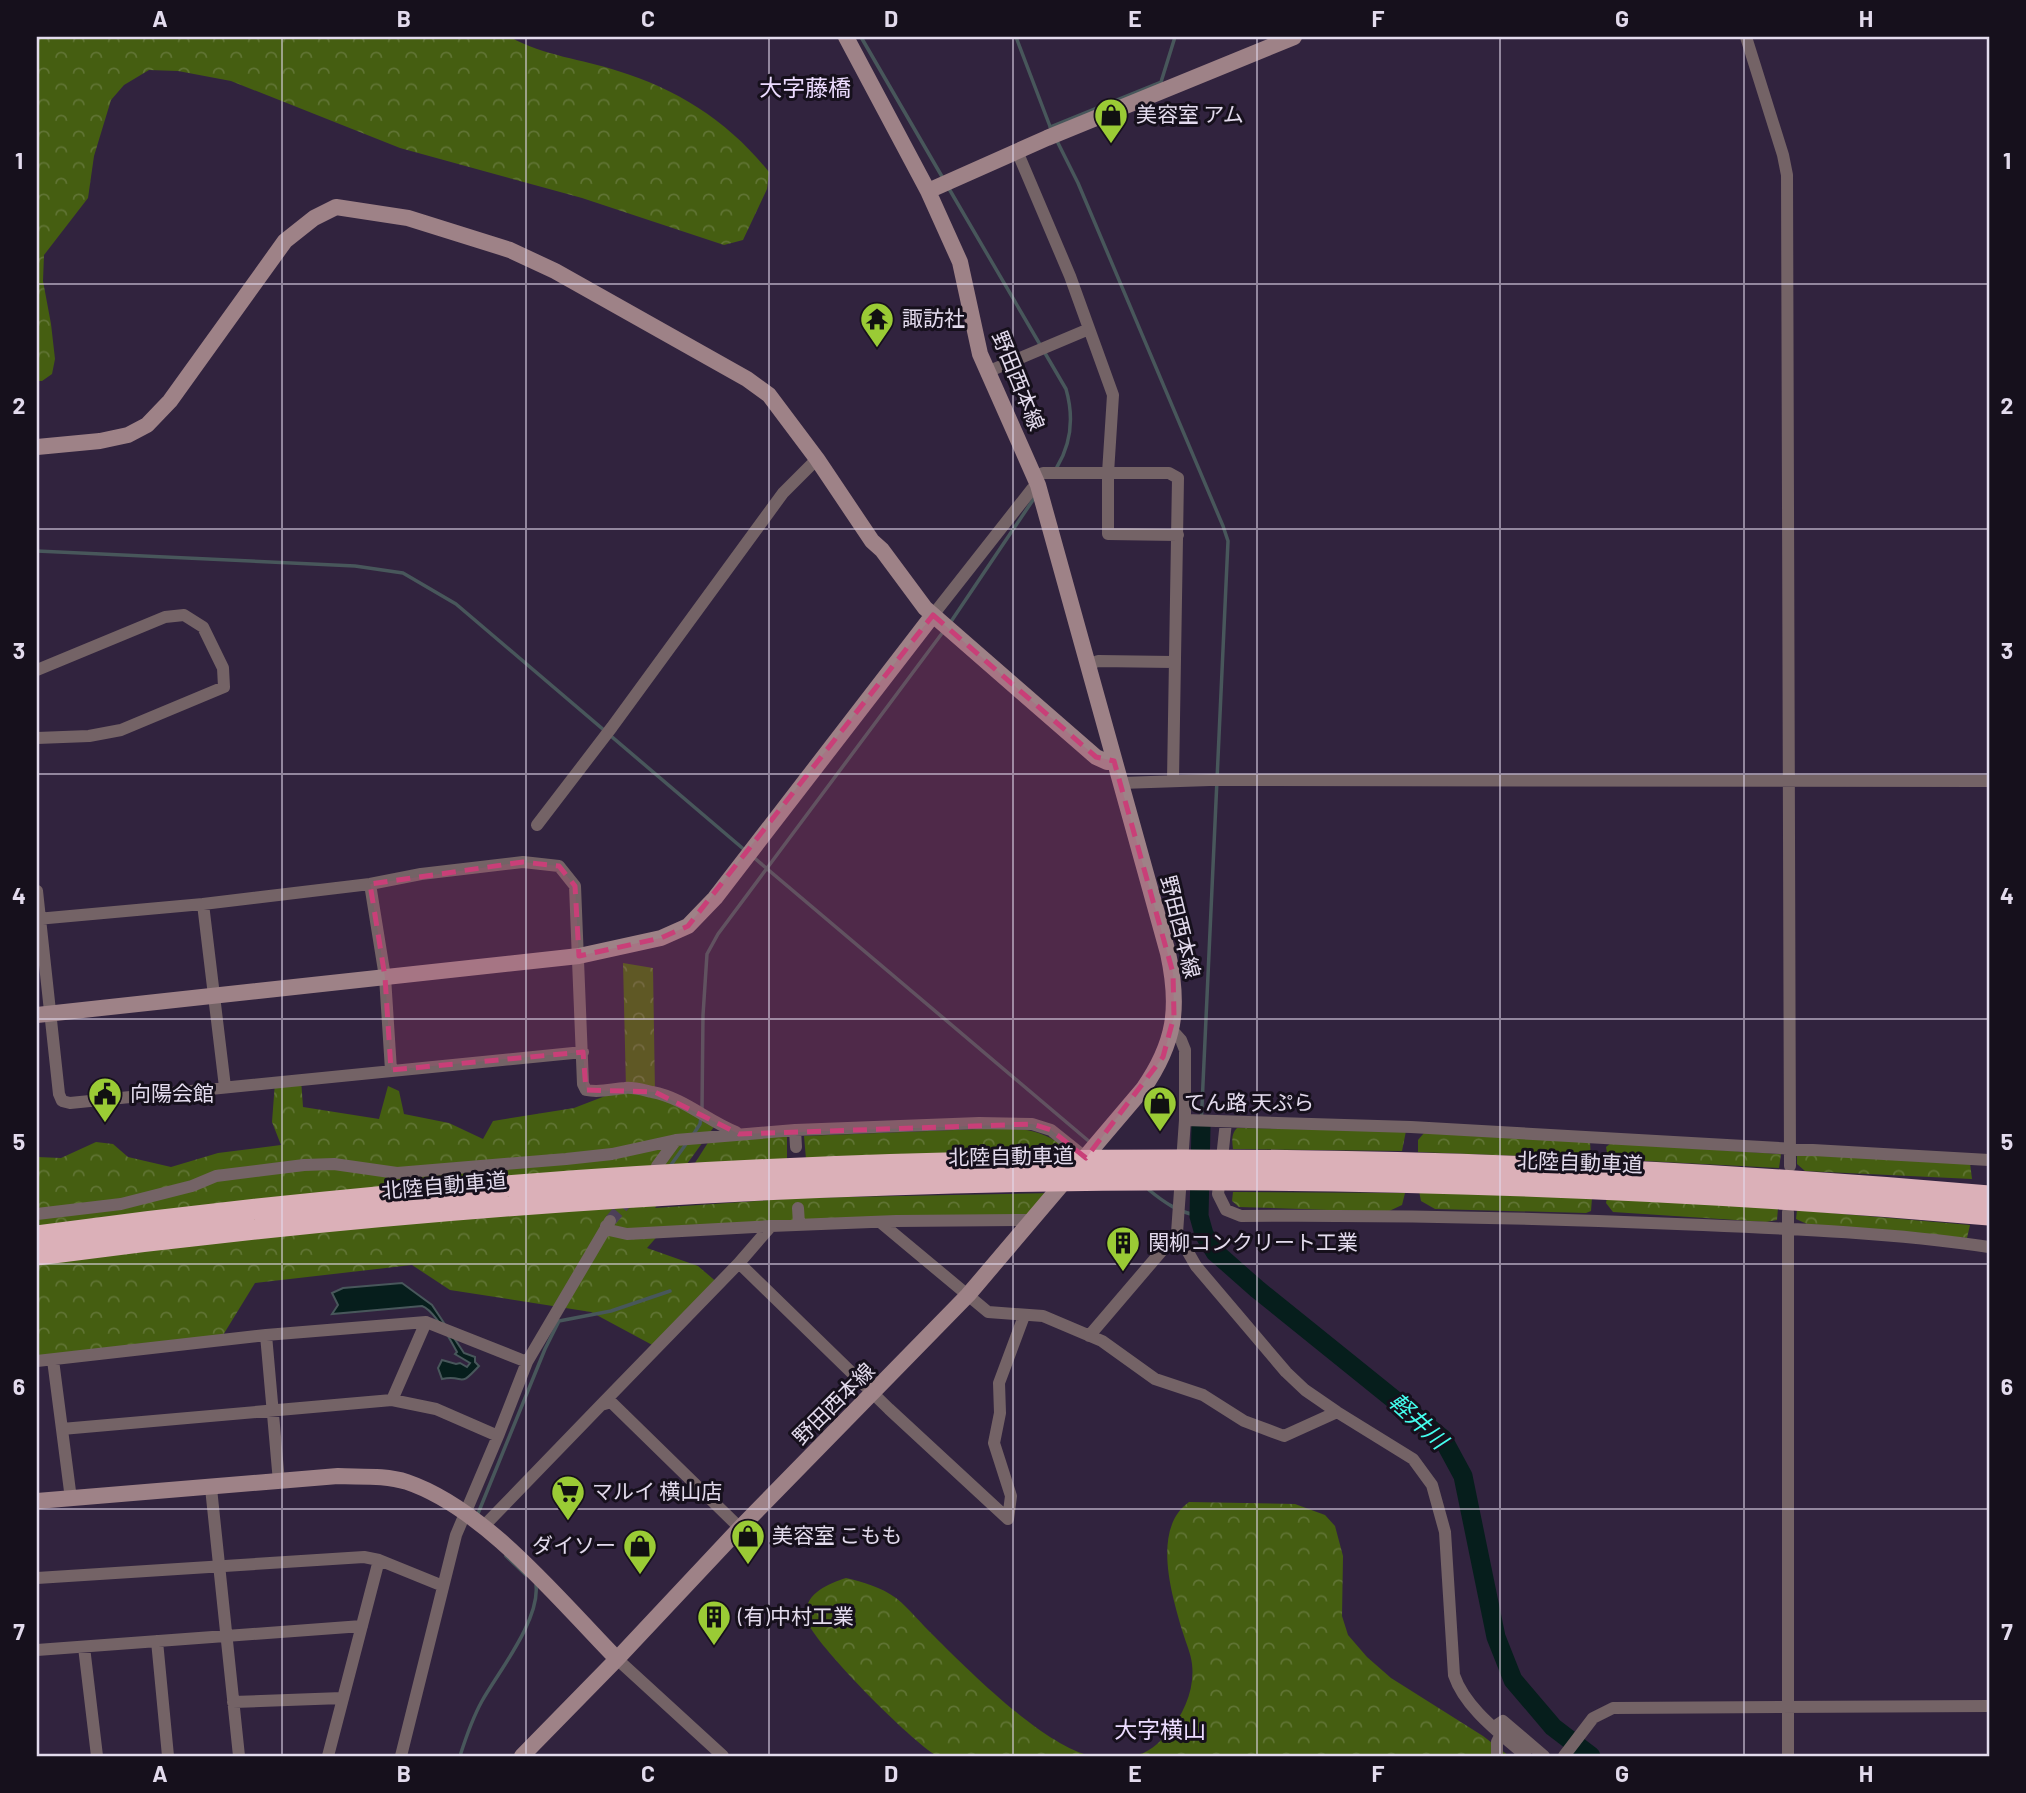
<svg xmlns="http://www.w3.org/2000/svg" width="2026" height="1793" viewBox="0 0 2026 1793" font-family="Barlow,'Noto Sans JP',sans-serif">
<defs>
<pattern id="forest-crowns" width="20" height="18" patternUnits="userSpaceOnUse" patternTransform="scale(1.75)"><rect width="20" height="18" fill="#455e11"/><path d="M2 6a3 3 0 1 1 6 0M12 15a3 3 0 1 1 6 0" fill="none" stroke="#607434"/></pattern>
</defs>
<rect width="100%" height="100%" fill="#31233e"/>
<!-- forest -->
<path fill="url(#forest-crowns)" d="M37 37H510C545 56 581 59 618 71 678 89 730 123 769 172L767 189 743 240 724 245 582 198 400 148 231 81 178 71 149 70 124 85 111 100 94 156 88 198 44 255 43 281 51 324 55 359 52 374 42 381H37Z
M623 963 653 968 655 1092 716 1124 655 1208 798 1198 1055 1193 1031 1220 661 1232 647 1248 698 1266 719 1284 656 1347 591 1312 450 1290 412 1265 255 1283 220 1340 37 1361V1157L61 1158 96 1142 113 1144 128 1157 171 1167 218 1153 281 1145 272 1122 275 1082 301 1079 303 1107 379 1119 388 1086 399 1091 404 1114 449 1123 483 1139 493 1121 574 1108 626 1088Z
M1237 1128 1406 1131 1402 1151 1233 1149C1232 1141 1231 1134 1237 1128Z
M980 1129C1013 1129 1035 1125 1063 1146L1036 1145 1016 1154 806 1159 804 1136Z
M1424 1133 1590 1141 1591 1159 1418 1152V1140Z
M787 1135V1159L695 1163 709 1141Z
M1611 1143 1781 1154 1779 1168 1608 1159 1606 1147Z
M1797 1154 1970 1163 1972 1179 1805 1171 1797 1164Z
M1419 1191 1592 1198 1591 1211 1586 1213 1435 1209 1421 1201Z
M1233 1192 1405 1193 1402 1205 1387 1212 1239 1207 1232 1201Z
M1607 1198 1778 1208 1777 1220 1766 1222 1613 1212 1606 1203Z
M1797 1210 1970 1225 1967 1238 1807 1224 1796 1219Z
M1189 1502 1295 1504 1325 1515 1335 1526 1343 1556 1342 1616 1348 1635 1367 1657 1391 1678 1483 1736 1509 1756H1133C1149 1753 1158 1744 1168 1733 1184 1714 1195 1689 1192 1664 1191 1654 1186 1643 1183 1633 1172 1596 1151 1529 1189 1502Z
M846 1578C863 1582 881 1587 896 1598 910 1609 921 1624 934 1636 970 1672 1043 1745 1091 1756 1052 1756 1013 1756 973 1756 963 1756 945 1760 936 1755 914 1744 812 1642 807 1620 801 1595 827 1584 846 1578Z"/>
<!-- water -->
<path fill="#061e1c" stroke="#48575b" stroke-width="2" d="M402 1283 432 1305 464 1353 475 1357V1362L479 1366C457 1390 466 1374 442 1379L438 1368 442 1360 456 1364 460 1363 467 1367 470 1363 455 1354 457 1352C450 1339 434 1310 422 1306L332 1314 338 1305 332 1293 343 1288Z"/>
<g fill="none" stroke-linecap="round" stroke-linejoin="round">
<!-- stream -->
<path stroke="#48575b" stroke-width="3.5" d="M861 37 944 180
M1016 37 1051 129
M1050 127 1161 82 1175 37
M1056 139 1078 183 1223 526 1228 541 1201 1127
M948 187 1066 389C1074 417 1072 442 1057 467
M37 551 355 566 403 573 456 604 747 852
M950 623 1035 497
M752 856 1091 1143
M702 1109 703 1015 707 954 718 934 943 632
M693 1135 700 1124 701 1117
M668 1169 686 1144
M1149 1190C1165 1203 1178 1212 1199 1216
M477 1516 545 1349 559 1321 611 1311 670 1291
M506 1556 526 1575
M460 1756C466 1737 472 1719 482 1701 499 1671 540 1620 536 1585"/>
<!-- river -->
<path stroke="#061e1c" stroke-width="19" d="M1201 1127 1199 1216 1204 1234 1215 1252 1257 1289 1443 1439 1463 1476 1496 1637 1513 1680 1553 1727 1591 1756"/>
<!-- street-tunnel -->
<path stroke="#4c3f58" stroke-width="12" stroke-dasharray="12 6" stroke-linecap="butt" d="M610 1221 630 1198"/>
<!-- street -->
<path stroke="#746366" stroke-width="12" d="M1746 37 1783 155 1787 175 1790 1166
M1017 151 1070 276 1113 395 1108 473V534L1178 535
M987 372 1089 329
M1035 476 1043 473H1169L1178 478 1173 780
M933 615 1032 489 1038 485
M1088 665 1098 661 1173 662
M37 670 165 617 184 615 203 627 223 668 224 687 121 730 89 736 37 738
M1121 783 1210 780 1989 781
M537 825 612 727 783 493 817 459
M370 884 385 977 391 1070
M37 891 59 1094 62 1101 70 1103 583 1052
M203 904 225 1087
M37 919 203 904 370 884 421 874 523 862 559 866 575 886 583 1084 586 1090C600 1093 611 1089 625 1088 633 1087 643 1090 652 1092 684 1098 706 1120 736 1132
M1172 1030 1181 1040 1185 1050V1120L1177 1233 1196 1266 1286 1372 1305 1390 1337 1412 1413 1459 1432 1485 1445 1532 1454 1675C1465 1708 1501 1734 1526 1756
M1185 1120 1411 1127 1989 1160
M1226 1122 1218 1194 1226 1210 1241 1216C1395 1215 1549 1218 1703 1225 1799 1229 1894 1233 1989 1247
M795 1130 796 1147
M657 1166 676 1140
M798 1208 799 1224
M1788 1212V1756
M37 1214 121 1204 192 1186 216 1176 304 1165 334 1164 397 1173 566 1159 612 1154 676 1140 795 1130 979 1123 1032 1124 1051 1130 1086 1158
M880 1222 988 1312 1043 1316 1102 1341 1155 1379 1203 1395 1244 1421 1284 1436 1337 1412
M606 1226 609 1230 627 1234 771 1226
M739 1263 889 1409 1008 1519
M426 1322 527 1362
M266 1335 279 1482
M1089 1336 1177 1233
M53 1360 71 1499
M37 1361 266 1335 426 1322 392 1400
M601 1405 739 1263 771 1226 896 1221 1031 1220
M62 1429 392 1400 436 1409 498 1436 456 1535 401 1756
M498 1436 527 1362 610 1221
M211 1488 239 1756
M1008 1519 1011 1496 994 1443 1000 1413 999 1383 1024 1316
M483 1527 601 1405 611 1402 740 1528
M37 1578 364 1557 379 1560 443 1586
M157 1641 168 1756
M84 1647 97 1756
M37 1650 362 1626
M617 1659 723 1756
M233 1702 342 1698
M1494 1727 1503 1721 1544 1756
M328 1756 379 1560
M1497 1756V1742L1501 1734
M1564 1756 1593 1718 1613 1708 1989 1706"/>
<!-- secondary -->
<path stroke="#9e8287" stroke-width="16" d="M928 191 1047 138 1294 37
M37 447 100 441 128 435 147 425 170 401 285 241 314 218 336 207 408 218 510 250 555 271 747 379 769 395 817 459 872 541 882 550 925 608 1096 757 1107 762 1114 761
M37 1015 579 956 661 938 688 926 715 898 933 615
M37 1501 338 1476C360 1477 385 1475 407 1482 486 1509 559 1600 617 1659
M522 1756 617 1659 740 1528 968 1295 1143 1089C1175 1043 1180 1008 1168 953L1038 485 980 354 960 262 928 191 846 37"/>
<!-- highway -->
<path stroke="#dbb0b8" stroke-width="21" d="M37 1236C683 1148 1340 1139 1989 1196
M37 1255C684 1170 1339 1158 1989 1215"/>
</g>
<!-- marked area -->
<path fill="#c93f78" fill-opacity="0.2" stroke="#c93f78" stroke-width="5" stroke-dasharray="14 9" stroke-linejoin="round" d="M933 615 1096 757 1114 761 1173 973 1174 1016 1163 1057 1086 1158 1051 1130 1032 1124 739 1134 655 1092 586 1090 583 1052 391 1070 385 977 370 884 523 862 559 866 575 886 579 956 661 938 688 926Z"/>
<!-- grid -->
<path fill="none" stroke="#e3dbed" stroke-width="2" stroke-opacity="0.55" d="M282 37V1756M526 37V1756M769 37V1756M1013 37V1756M1257 37V1756M1500 37V1756M1744 37V1756M37 284H1989M37 529H1989M37 774H1989M37 1019H1989M37 1264H1989M37 1509H1989"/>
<!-- icons -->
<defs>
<g id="shop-pin" transform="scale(1.75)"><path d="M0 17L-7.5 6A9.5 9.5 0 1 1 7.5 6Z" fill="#9acb35" stroke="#16101c"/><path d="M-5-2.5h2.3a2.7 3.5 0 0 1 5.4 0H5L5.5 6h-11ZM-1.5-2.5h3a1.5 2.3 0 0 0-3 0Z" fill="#111"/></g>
<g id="temple-pin" transform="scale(1.75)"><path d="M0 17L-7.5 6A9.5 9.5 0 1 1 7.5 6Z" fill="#9acb35" stroke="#16101c"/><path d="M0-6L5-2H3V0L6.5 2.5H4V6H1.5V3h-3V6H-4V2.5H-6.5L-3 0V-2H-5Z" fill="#111"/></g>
<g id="civic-pin" transform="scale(1.75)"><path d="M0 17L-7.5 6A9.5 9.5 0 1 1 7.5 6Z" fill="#9acb35" stroke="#16101c"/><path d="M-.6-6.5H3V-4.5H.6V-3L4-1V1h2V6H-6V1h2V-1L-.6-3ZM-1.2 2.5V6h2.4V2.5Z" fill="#111"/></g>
<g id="building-pin" transform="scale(1.75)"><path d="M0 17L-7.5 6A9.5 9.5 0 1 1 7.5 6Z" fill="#9acb35" stroke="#16101c"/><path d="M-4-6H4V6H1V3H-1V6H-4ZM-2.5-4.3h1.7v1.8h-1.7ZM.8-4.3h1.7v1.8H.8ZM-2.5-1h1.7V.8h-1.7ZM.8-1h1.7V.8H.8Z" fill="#111"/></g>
<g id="supermarket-pin" transform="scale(1.75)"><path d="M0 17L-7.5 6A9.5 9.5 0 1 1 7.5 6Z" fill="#9acb35" stroke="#16101c"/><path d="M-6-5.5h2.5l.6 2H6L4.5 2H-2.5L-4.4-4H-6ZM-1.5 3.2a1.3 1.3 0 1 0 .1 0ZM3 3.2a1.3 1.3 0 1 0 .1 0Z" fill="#111"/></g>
</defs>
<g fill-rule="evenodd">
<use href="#shop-pin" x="1111" y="115"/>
<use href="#temple-pin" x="877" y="319"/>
<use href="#civic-pin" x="105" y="1094"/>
<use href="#shop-pin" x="1160" y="1103"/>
<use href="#building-pin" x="1123" y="1243"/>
<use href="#supermarket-pin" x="568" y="1492"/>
<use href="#shop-pin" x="748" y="1536"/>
<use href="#shop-pin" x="640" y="1546"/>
<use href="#building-pin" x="714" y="1617"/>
</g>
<g text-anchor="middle" stroke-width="6" stroke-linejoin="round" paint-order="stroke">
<!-- poi labels -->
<g font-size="21" fill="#e3dbed" stroke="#16101c" text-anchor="start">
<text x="1136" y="122">美容室 アム</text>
<text x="902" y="326">諏訪社</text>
<text x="130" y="1101">向陽会館</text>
<text x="1184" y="1110">てん路 天ぷら</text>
<text x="1148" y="1250">関柳コンクリート工業</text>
<text x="592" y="1499">マルイ 横山店</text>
<text x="772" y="1543">美容室 こもも</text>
<text x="616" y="1553" text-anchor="end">ダイソー</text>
<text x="738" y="1624">(有)中村工業</text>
</g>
<!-- street labels -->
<g font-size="21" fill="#e3dbed" stroke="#16101c">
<text transform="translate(1018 381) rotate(68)" y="7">野田西本線</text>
<text transform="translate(1180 927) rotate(76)" y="7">野田西本線</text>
<text transform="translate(1011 1157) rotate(-1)" y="7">北陸自動車道</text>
<text transform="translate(1580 1163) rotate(2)" y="7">北陸自動車道</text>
<text transform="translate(444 1186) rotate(-5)" y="7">北陸自動車道</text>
<text transform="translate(834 1404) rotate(-45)" y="7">野田西本線</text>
</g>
<!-- neighbourhood labels -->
<g font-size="23" fill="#ecdcff" stroke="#16101c">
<text x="805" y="96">大字藤橋</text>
<text x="1160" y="1738">大字横山</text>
</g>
<!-- water labels -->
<g font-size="23" font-style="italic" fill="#44feee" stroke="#16101c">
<text transform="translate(1418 1421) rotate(43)" y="8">軽井川</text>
</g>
</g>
<!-- border -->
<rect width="2026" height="1793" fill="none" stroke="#16101c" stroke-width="77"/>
<rect x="38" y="38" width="1950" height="1717" fill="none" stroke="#e3dbed" stroke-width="2.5"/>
<g font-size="23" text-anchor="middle" font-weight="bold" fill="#e3dbed">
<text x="160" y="27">A</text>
<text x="404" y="27">B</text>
<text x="648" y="27">C</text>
<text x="891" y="27">D</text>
<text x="1135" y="27">E</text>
<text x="1378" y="27">F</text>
<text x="1622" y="27">G</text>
<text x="1866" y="27">H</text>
<text x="19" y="169">1</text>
<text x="2007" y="169">1</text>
<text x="19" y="414">2</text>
<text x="2007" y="414">2</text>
<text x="19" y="659">3</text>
<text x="2007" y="659">3</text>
<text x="19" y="904">4</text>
<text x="2007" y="904">4</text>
<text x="19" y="1150">5</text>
<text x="2007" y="1150">5</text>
<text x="19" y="1395">6</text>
<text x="2007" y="1395">6</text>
<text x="19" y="1640">7</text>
<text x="2007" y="1640">7</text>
<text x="160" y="1782">A</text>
<text x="404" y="1782">B</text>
<text x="648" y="1782">C</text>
<text x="891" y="1782">D</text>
<text x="1135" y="1782">E</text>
<text x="1378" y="1782">F</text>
<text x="1622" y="1782">G</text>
<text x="1866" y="1782">H</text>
</g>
</svg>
